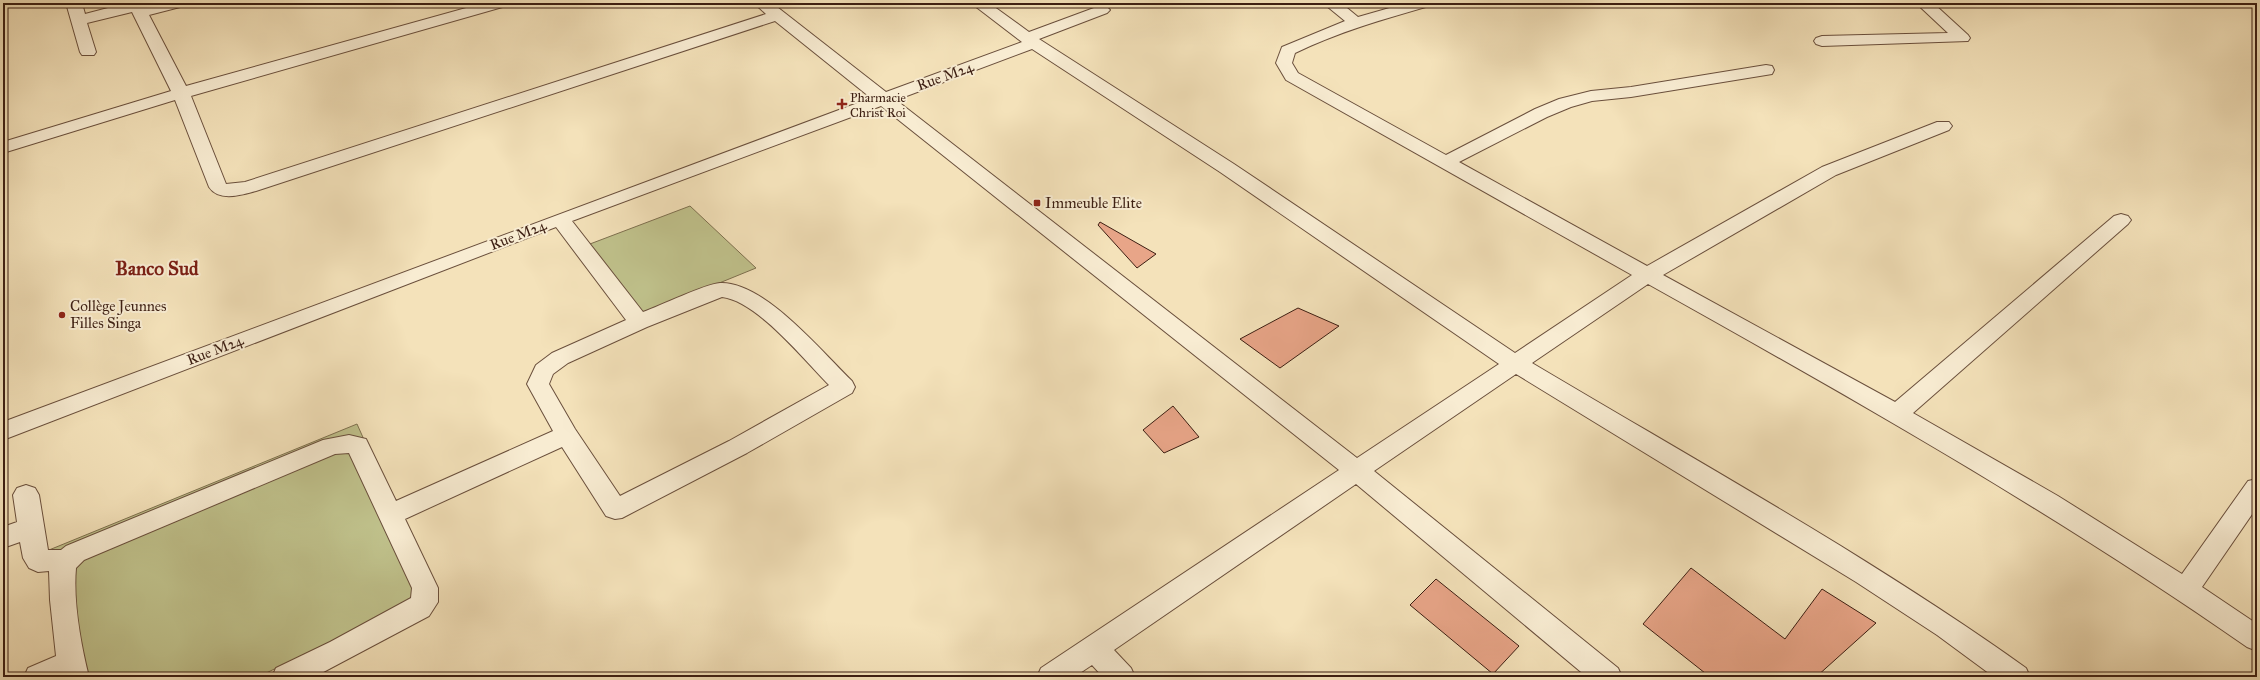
<svg xmlns="http://www.w3.org/2000/svg" width="2260" height="680" viewBox="0 0 2260 680" font-family="'IM FELL Great Primer',serif">
<rect width="100%" height="100%" fill="#f4e2ba"/>
<filter id="stains"><feTurbulence type="fractalNoise" baseFrequency=".005" numOctaves="4"/><feColorMatrix values="0 0 0 0 .2 0 0 0 0 .09 0 0 0 0 .02 0 0 0 .5 -.17"/></filter>
<radialGradient id="worn" r=".72"><stop offset=".6" stop-color="#630" stop-opacity="0"/><stop offset="1" stop-color="#630" stop-opacity=".3"/></radialGradient>
<!-- green -->
<path fill="#c0c28c" stroke="#7e704f" d="M690 206 756 268 641 315 582 247Z
M357 424 432 592 258 677H69L49 550Z"/>
<!-- building -->
<path fill="#e8a588" stroke="#3c1e12" d="M1100 222 1156 254 1137 268 1098 225Z
M1298 308 1339 326 1280 368 1240 339Z
M1173 406 1199 437 1164 453 1143 430Z
M1691 568 1785 639 1822 589 1876 623 1816 677H1710L1643 624Z
M1436 579 1519 646 1493 674 1410 605Z"/>
<g fill="none" stroke-linecap="round" stroke-linejoin="round">
<!-- minor casing -->
<g stroke="#6a4f3c" stroke-width="2">
<path id="minor" d="M66 3H82L85 14 127 3H143L145 7 161 3H187L184 6 149 15 186 86 484 3H509L506 6 191 96 226 184 245 182 766 14 754 3H772L886 92 1022 42 971 3H989L1029 32 1102 5 1107 7 1110 10 1107 13 1039 39 1234 164 1515 353 1632 275 1286 80 1276 63 1282 47 1345 21 1323 3H1341L1358 17 1407 3H1432L1429 6C1384 19 1338 32 1295 53L1292 63 1298 73 1446 155 1535 109 1559 99 1591 91 1631 87 1766 65 1772 66 1774 70 1772 74 1766 75 1631 97 1592 101 1571 107 1547 117 1459 162 1647 266 1822 167 1937 122H1949L1952 126 1949 130 1836 175 1663 275 1895 402 2114 216 2121 214 2128 216 2131 220 2128 224 1913 413 2058 496 2182 574 2248 481 2257 479V507L2202 587 2257 624V651L2247 647C2055 513 1852 398 1648 284L1532 363C1698 462 1869 556 2026 668L2030 677H1994L1937 635 1856 582 1516 374 1374 471 1618 668 1622 677H1587L1356 484 1114 650 1131 668 1135 677H1103L1092 665 1074 677H1037L1041 668 1339 470 881 106 572 221 643 312C660 306 705 284 720 283 764 281 822 352 852 381L855 387 852 393 747 453 622 518 615 519 606 516 562 447 405 519 438 588V602L429 616 314 677H272L276 668 330 642 411 598 412 588 349 453 335 454 84 560 76 568C73 601 81 645 89 677H24L28 668 56 656 50 600 49 571 38 572 29 568 23 558 20 542 3 548V527L17 522 13 495 17 488 26 485 35 488 39 495 48 550H61L66 546 323 440 349 435 366 439 396 501 553 431 527 384 536 365 552 353 626 320 556 227 3 440V422L871 98 775 21 256 191C241 195 219 202 209 187L175 100 3 153V142L171 91 132 12 87 23 96 52 94 55H82L80 52ZM1032 49 1220 172 1499 364 1357 458 896 100ZM722 297C757 301 804 360 829 385L729 441 620 496 575 429 549 384 553 374 568 363 647 327Z
M1916 3H1933L1968 35 1970 38 1968 41 1822 46 1816 44 1814 41 1816 38 1822 36 1948 33Z"/>
</g>
<!-- minor -->
<use href="#minor" fill="#f8ecd2" fill-rule="evenodd"/>
</g>
<!-- markers -->
<g fill="#8f2418" stroke="#f8ecd2" stroke-width="1.5">
<path d="M840 98h4v4h4v4h-4v4h-4v-4h-4v-4h4z"/>
<rect x="1033" y="199" width="8" height="8" rx="2"/>
<circle cx="62" cy="315" r="4"/>
</g>
<g text-anchor="middle" stroke-width="4" stroke-linejoin="round" paint-order="stroke">
<!-- far-poi labels -->
<g font-size="13" fill="#3c1e12" stroke="#f8ecd2" text-anchor="start">
<text x="850" y="102">Pharmacie<tspan x="850" dy="15">Christ Roi</tspan></text>
</g>
<!-- street labels -->
<g font-size="15" fill="#3c1e12" stroke="#f8ecd2">
<text transform="translate(945 76) rotate(-20)" y="5">Rue M24</text>
<text transform="translate(518 235) rotate(-21)" y="5">Rue M24</text>
<text transform="translate(215 350) rotate(-21)" y="5">Rue M24</text>
</g>
<!-- poi labels -->
<g font-size="15" fill="#3c1e12" stroke="#f8ecd2" text-anchor="start">
<text x="1045" y="208">Immeuble Elite</text>
<text x="70" y="311">Collège Jeunnes<tspan x="70" dy="17">Filles Singa</tspan></text>
</g>
<!-- district labels -->
<g font-size="19" font-weight="bold" fill="#7a1f14" stroke="#f8ecd2">
<text x="157" y="275">Banco Sud</text>
</g>
</g>
<!-- margin -->
<rect width="2260" height="680" fill="none" stroke="#f4e2ba" stroke-width="16"/>
<rect x="4" y="4" width="2252" height="672" fill="none" stroke="#3c1e12" stroke-width="2"/>
<rect x="8" y="8" width="2244" height="664" fill="none" stroke="#3c1e12"/>
<rect width="100%" height="100%" filter="url(#stains)"/>
<rect width="100%" height="100%" fill="url(#worn)"/>
</svg>
